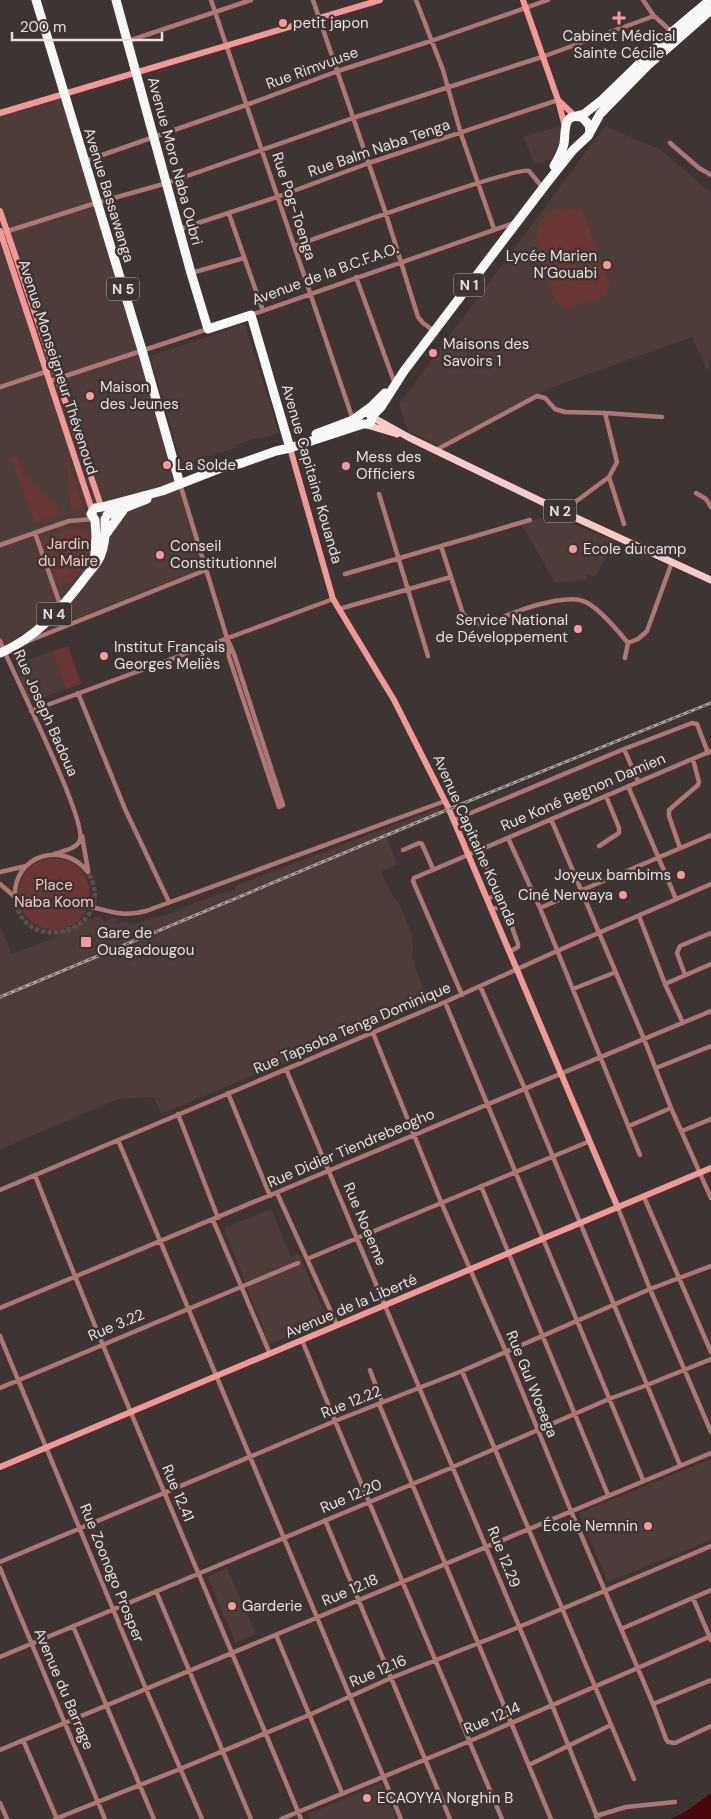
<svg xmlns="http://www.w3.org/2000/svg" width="711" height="1819" viewBox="0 0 711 1819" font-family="'DM Sans',sans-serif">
<rect width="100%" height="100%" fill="#3e3433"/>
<!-- built -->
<path fill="#4e3c3b" d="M64 94 206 570 0 653V113Z
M560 126V143L553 159 534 164 524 137Z
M605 126 661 150 711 193V352L708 372 692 337 550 388 440 446 408 431 399 404Z
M245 324 279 433 261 439 260 437 236 445 237 447 185 464 181 463 150 356Z
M549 515 616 541 595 577 587 573V580L555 583 522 525Z
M52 651 66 689 29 703 16 665Z
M438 808 441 816 387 838 397 864 381 872 390 891 400 905 411 932 413 944 412 958 428 1002 161 1114 154 1097 119 1099 0 1149V926L12 954 57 937 55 933 100 915 103 922 115 917 118 924 127 921 129 925 165 915 212 896 235 890V886Z
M271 1209 291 1257 299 1254 328 1322 269 1344 224 1228Z
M711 1459V1540L608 1582 579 1513Z
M227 1568 256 1634 236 1643 207 1577Z
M381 1784 396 1819H310L308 1814Z"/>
<!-- green -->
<path fill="#693635" d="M559 208 581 210 585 218 611 288 603 297 565 309 553 296 536 235C538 220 546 214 559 208Z
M66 454 83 507 72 511 71 507Z
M17 456 24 475 58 508 60 514 35 523 11 458Z
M75 527 83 529 88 533 90 540V551L87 564 70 583H58L41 540Z
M68 646 81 684 66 689 52 651Z
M18 894a36 36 0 1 1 72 0a36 36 0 1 1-72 0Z"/>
<!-- water -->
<path fill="#49060d" d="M711 1793V1819H671L685 1812Z"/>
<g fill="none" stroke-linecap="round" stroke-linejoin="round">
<!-- street-tunnel -->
<path stroke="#574e4d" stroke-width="4.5" stroke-dasharray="4.5 2" stroke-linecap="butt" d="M15 897C22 961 121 930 88 872"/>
<!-- street -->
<path stroke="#ae7774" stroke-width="4.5" d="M211 0 353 420
M313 0 386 214 418 317 423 323 434 331
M416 0 443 70 461 134 494 229
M643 0 654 16 672 32
M128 41 251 0
M670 143 699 168 711 175
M85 161 246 105 338 71 431 41 548 0
M229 214 263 311
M180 229 277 197 369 163 558 100
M5 232 96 203 167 183 353 118 542 57 654 16
M294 246C322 236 516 166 529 171L543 188
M191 273 244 258
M356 277 395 384
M251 315 514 223
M50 381 208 329
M0 387 48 371
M436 450 537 396 545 398 555 409 565 412 605 413 662 417
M609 477 624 524
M180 484 227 638 234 654 283 805 279 807 229 657 227 638
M696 493 706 499 711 507
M379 494 428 656
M563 511 609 477 617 462 605 413
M35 533 61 607
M0 545 69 521 94 519
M441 546 463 614C467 617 470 621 475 623 487 626 504 616 516 612 531 606 568 595 583 601 596 605 619 632 628 643L625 658
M345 574 530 520
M339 609 451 577
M0 641C12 672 87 819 80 840 77 849 62 851 54 854
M26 642 206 570
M628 643 638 639 647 631 672 562
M78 693 125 809 169 902
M31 711 333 599
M624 749 638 781
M628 786 676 899
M551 819 644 1039 671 1108 711 1198
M454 820 624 749 692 723 697 724 708 753
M82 836 88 870
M508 838 540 908 640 1155
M599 846 619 833V828L606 796
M680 848 669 816V810L698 785 699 782 693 759
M479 849 496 890 494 896 487 899
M403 850 419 843 422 844 433 869
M0 872 26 866
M0 884 15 897
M15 897C13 855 63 840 88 872
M92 907C112 912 125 917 146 911L445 801
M540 908 711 835
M491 909 502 907 506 910 518 944V947L509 952
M639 916 665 984 683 1023
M685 975 677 953 680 946 711 933
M665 984 711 964
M480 986 525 1089 680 1465
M573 989 616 972
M462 995 413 881 414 878 711 751
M445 1002 643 1480
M373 1033 441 1202 506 1352 571 1511 653 1704 666 1739 668 1742 675 1743 711 1726
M656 1068 711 1046
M286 1069 552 1705 598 1819
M228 1093 270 1196
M178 1114 218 1218
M629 1126 671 1108
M682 1131 711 1119
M118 1140 401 1819
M35 1175C119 1392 213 1604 301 1819
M481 1186 608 1495
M0 1190 445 1002 557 951 711 884
M277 1193 337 1325
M644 1197 711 1352
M618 1208 650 1289 711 1432
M213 1220 270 1354
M307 1259 590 1141
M0 1308 711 1011
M0 1336 146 1689 202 1819
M302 1340 335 1421 502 1819
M370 1370 382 1402
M462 1371 634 1779
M0 1388 298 1263
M379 1404 551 1819
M325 1520 450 1819
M0 1562 335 1421 462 1371 650 1289 711 1266
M0 1568 105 1819
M156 1591 251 1819
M693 1598 711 1640
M73 1626 154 1819
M621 1629 711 1590
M276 1635 342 1793
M0 1657 453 1467 609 1399 647 1385 711 1359
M653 1704 711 1680
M23 1740 57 1819
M0 1750 711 1453
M529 1765 611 1725
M0 1803 7 1819
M596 1816 626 1807 675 1802
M55 1819 180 1769 309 1715 391 1678 519 1627 711 1546
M281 1819 470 1741 711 1636"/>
<!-- secondary -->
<path stroke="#f19996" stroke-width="6" d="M523 0 558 100 565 127
M559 101 575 116
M0 113 380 0
M0 211 101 506
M0 231 92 510
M290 448 333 599 394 700 448 807 618 1208
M0 1467 711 1168"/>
<!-- primary -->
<path stroke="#f9cbc8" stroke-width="7" d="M372 417 410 438 559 510 711 580
M367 425 397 434"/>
<!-- highway -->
<path stroke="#f7f7f7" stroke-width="9" d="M36 0 142 350 180 484
M116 0 191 273 208 329 251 315 290 448
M576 116 584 114 602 100 672 32 710 0
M554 166C558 159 562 152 564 144 566 131 562 111 583 118L589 125 590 132
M372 416 381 407 404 371 546 184 573 150 588 136 600 114 648 65 711 10
M316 434 353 420 371 407 385 393
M107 515 147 499
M106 534 124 509
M94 566 96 536 95 520 91 514 95 508 102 507 162 491 221 468 242 463 276 451 290 448 363 424H368L371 422 372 417 369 413 364 412
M0 653C35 639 62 608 84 579 89 572 96 565 100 557 106 544 105 532 105 519"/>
<!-- rail casing -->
<g stroke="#a89f9e" stroke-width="3">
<path id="rail" d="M0 997 449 809 711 703"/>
</g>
<!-- rail -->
<use href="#rail" stroke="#3e3433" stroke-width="1" stroke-dasharray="4" stroke-linecap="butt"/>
</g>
<!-- markers -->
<g fill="#f59b98" stroke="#3e3433" stroke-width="2">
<path d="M616.5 10.5h5v5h5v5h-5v5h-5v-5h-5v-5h5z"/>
<circle cx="283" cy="23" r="5"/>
<circle cx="607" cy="265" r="5"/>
<circle cx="433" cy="353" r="5"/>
<circle cx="90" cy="396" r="5"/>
<circle cx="167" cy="465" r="5"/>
<circle cx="346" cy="466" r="5"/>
<circle cx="573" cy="549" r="5"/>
<circle cx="160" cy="555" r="5"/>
<circle cx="578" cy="629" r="5"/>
<circle cx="104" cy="656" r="5"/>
<circle cx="681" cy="875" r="5"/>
<circle cx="623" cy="895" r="5"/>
<rect x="80" y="936" width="12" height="12" rx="2.5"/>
<circle cx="648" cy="1526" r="5"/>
<circle cx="232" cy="1606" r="5"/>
<circle cx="367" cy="1798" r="5"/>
</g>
<g text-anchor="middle" stroke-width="5" stroke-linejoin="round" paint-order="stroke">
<!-- shield labels -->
<g fill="#3e3433" stroke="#b4acab" stroke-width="1">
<rect x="454" y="273.5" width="30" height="23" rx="4"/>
<rect x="107" y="277.5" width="32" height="23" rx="4"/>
<rect x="544" y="499.5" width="32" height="23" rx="4"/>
<rect x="36.5" y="602.5" width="35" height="23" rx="4"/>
</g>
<g font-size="14" font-weight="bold" fill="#e6dfde">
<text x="469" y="290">N 1</text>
<text x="123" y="294">N 5</text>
<text x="560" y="516">N 2</text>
<text x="54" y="619">N 4</text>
</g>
<!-- poi labels -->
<g font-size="15" fill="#e6dfde" stroke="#3e3433" text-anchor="start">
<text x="293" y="28">petit japon</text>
<text x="619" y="41" text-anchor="middle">Cabinet Médical<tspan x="619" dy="17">Sainte Cécile</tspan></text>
<text x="597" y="261" text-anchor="end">Lycée Marien<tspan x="597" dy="17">N´Gouabi</tspan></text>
<text x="443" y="349">Maisons des<tspan x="443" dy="17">Savoirs 1</tspan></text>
<text x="100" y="392">Maison<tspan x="100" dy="17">des Jeunes</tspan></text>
<text x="356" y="462">Mess des<tspan x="356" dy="17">Officiers</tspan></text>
<text x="177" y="470">La Solde</text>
<text x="170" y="551">Conseil<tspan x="170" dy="17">Constitutionnel</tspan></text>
<text x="583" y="554">Ecole du camp</text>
<text x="568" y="625" text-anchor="end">Service National<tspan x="568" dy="17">de Développement</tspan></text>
<text x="114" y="652">Institut Français<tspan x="114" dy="17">Georges Meliès</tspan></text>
<text x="671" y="880" text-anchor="end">Joyeux bambims</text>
<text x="613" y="900" text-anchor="end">Ciné Nerwaya</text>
<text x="97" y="938">Gare de<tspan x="97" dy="17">Ouagadougou</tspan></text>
<text x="638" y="1531" text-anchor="end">École Nemnin</text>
<text x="242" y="1611">Garderie</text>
<text x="377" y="1803">ECAOYYA Norghin B</text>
</g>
<!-- street labels -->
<g font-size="15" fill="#e6dfde" stroke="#3e3433">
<text transform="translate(312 68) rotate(-20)" y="5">Rue Rimvuuse</text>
<text transform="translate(379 148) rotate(-19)" y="5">Rue Balm Naba Tenga</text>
<text transform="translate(175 161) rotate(75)" y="5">Avenue Moro Naba Oubri</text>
<text transform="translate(109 195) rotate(73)" y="5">Avenue Bassawanga</text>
<text transform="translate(294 206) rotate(72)" y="5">Rue Pog-Toenga</text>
<text transform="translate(325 274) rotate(-20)" y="5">Avenue de la B.C.F.A.O.</text>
<text transform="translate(58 367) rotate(72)" y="5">Avenue Monseigneur Thévenoud</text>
<text transform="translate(312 474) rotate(74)" y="5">Avenue Capitaine Kouanda</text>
<text transform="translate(46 713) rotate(66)" y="5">Rue Joseph Badoua</text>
<text transform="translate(583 792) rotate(-23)" y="5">Rue Koné Begnon Damien</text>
<text transform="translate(475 840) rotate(66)" y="5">Avenue Capitaine Kouanda</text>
<text transform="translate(352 1028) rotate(-23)" y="5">Rue Tapsoba Tenga Dominique</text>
<text transform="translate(351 1148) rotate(-23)" y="5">Rue Didier Tiendrebeogho</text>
<text transform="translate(365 1224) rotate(67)" y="5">Rue Noeeme</text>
<text transform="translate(351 1306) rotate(-23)" y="5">Avenue de la Liberté</text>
<text transform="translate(116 1325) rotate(-23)" y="5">Rue 3.22</text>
<text transform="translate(532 1384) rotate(68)" y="5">Rue Gul Woeega</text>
<text transform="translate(351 1402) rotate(-22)" y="5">Rue 12.22</text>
<text transform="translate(178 1493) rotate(67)" y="5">Rue 12.41</text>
<text transform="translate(351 1496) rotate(-23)" y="5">Rue 12.20</text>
<text transform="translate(504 1557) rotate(68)" y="5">Rue 12.29</text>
<text transform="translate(112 1573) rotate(68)" y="5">Rue Zoonogo Prosper</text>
<text transform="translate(350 1590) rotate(-23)" y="5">Rue 12.18</text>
<text transform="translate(378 1671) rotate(-23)" y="5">Rue 12.16</text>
<text transform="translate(64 1689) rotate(67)" y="5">Avenue du Barrage</text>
<text transform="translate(492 1718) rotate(-23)" y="5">Rue 12.14</text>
</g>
<!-- park labels -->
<g font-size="15" fill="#f2c6c3" stroke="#3e3433">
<text x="68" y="549">Jardin<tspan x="68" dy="17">du Maire</tspan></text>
<text x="54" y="890">Place<tspan x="54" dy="17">Naba Koom</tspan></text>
</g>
</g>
<!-- scale -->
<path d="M12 32v8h150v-8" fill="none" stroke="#e6dfde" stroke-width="2.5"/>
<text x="20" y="32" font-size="15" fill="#e6dfde" stroke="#3e3433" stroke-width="4" paint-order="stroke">200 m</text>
</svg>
